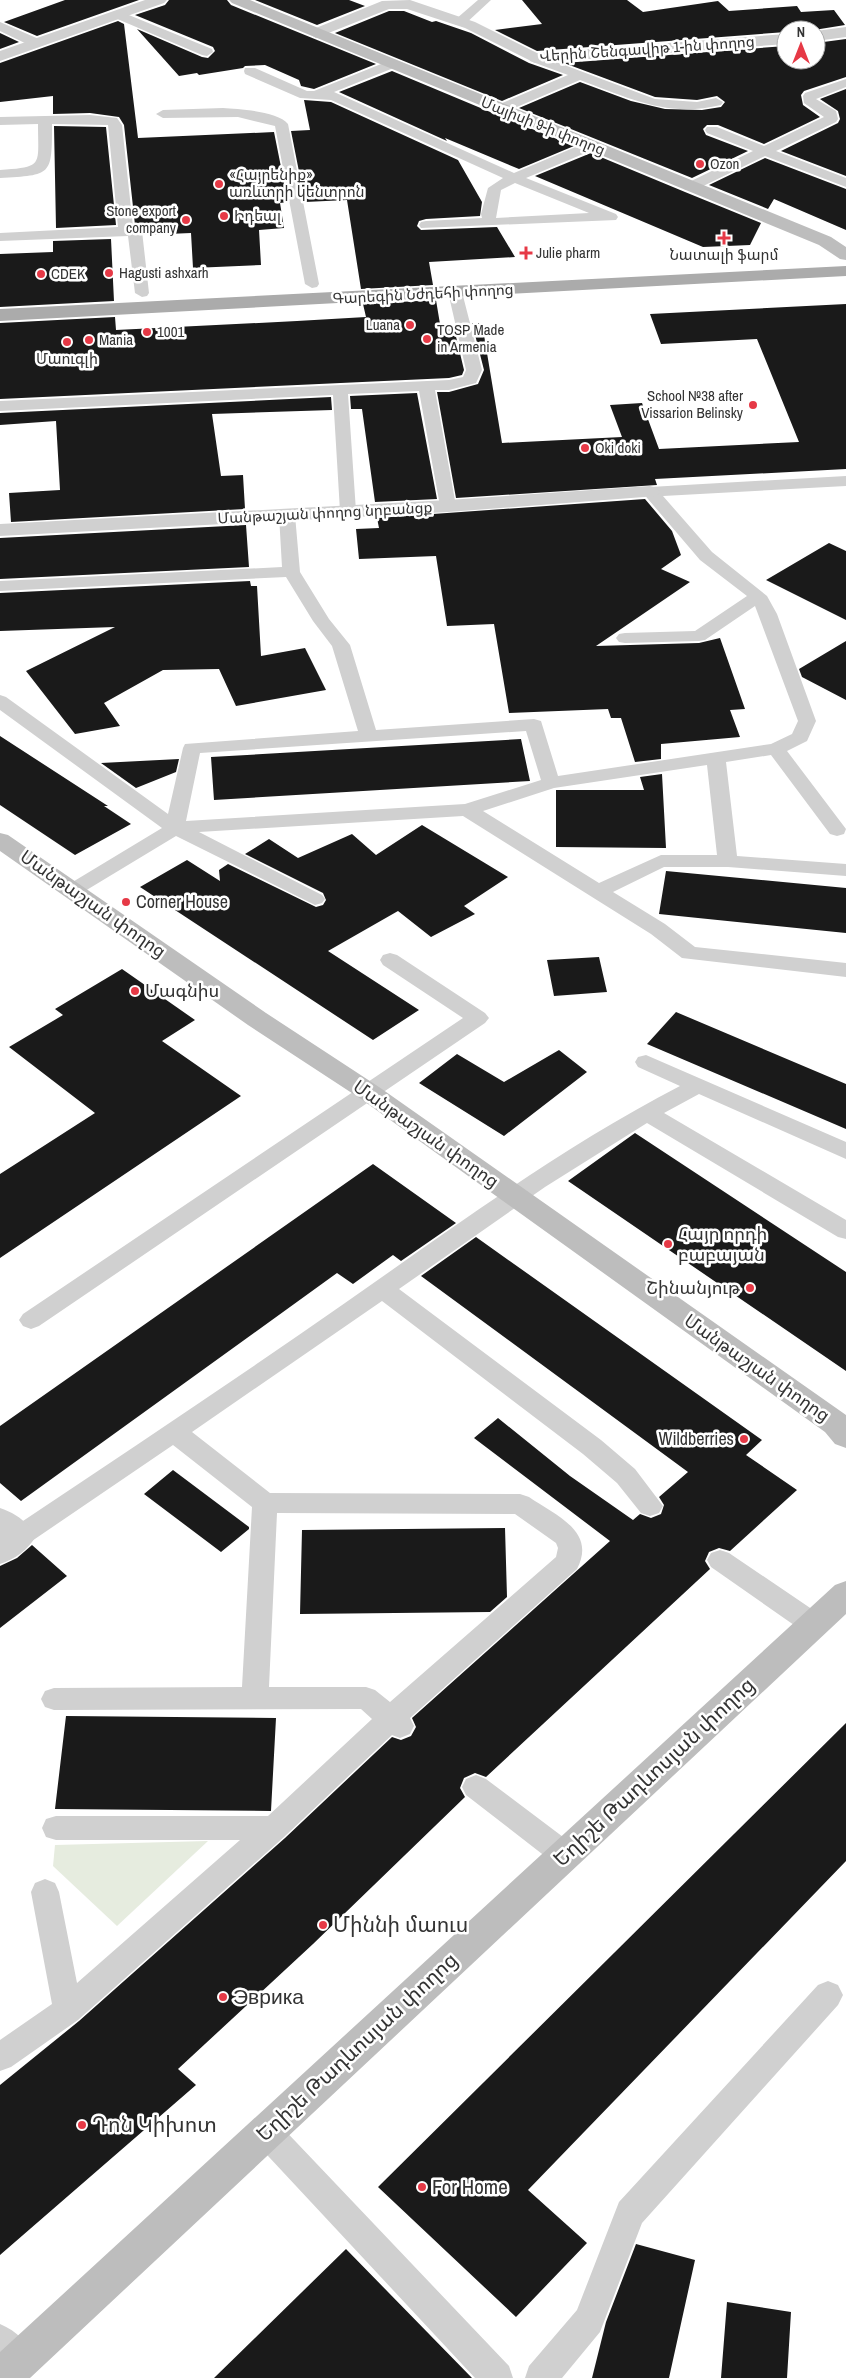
<svg xmlns="http://www.w3.org/2000/svg" width="846" height="2378" viewBox="0 0 846 2378" font-family="'Archivo Narrow','Noto Sans Armenian',sans-serif">
<rect width="100%" height="100%" fill="#fff"/>
<!-- green -->
<path fill="#e6ecdf" d="M208 1841 117 1926 53 1866 55 1845Z"/>
<!-- building -->
<path fill="#1a1a1a" d="M65 0H139L37 36 4 22Z
M169 0H227L231 5 376 64 314 89 301 86 299 80 265 65 245 66 243 68 199 75 197 73 179 76 137 29 202 57 208 58 215 51 213 47 135 15 165 5Z
M255 0H349L365 6 317 25Z
M522 0H627L643 12 718 1 729 11 797 6 801 12 834 10 845 25 814 30H786V32L537 51 495 30 542 24Z
M389 11H404L432 22 436 21 471 33 529 63 563 75 502 101 335 33Z
M118 21 124 24 138 138 274 132 288 202 280 203 284 228 259 230 261 265 193 268 191 233 144 235 142 227 135 225 124 125 119 117 90 113 53 114V96L0 102V63Z
M0 33 19 42 0 49Z
M846 39V77L804 91 801 95 803 105 820 117 764 144 718 125H707L703 129 706 135 748 151 692 178 519 108 580 82 631 101 665 109 702 110 721 107 725 102 717 96 697 100 655 97 564 63 786 46V60H816V43Z
M392 71 495 114 574 146 519 169 445 138 447 141 339 92Z
M846 89V176L781 151 838 123 840 119 838 111 820 99Z
M304 100 331 102 458 160 482 202 480 216 426 219 419 221 417 226 421 230 497 227 515 257 429 262 433 285 361 289 347 200 305 202 291 131 310 130Z
M54 126 106 127 116 225 56 228Z
M591 153 685 192 761 223 750 245 703 247 535 176Z
M765 158 846 189V230L774 199 768 209 709 185Z
M111 239 114 301 0 307V254L53 252V241Z
M436 300 440 324H453L464 370 462 375 449 378 0 399V323L115 317 116 330 297 321 366 317 363 304Z
M846 304V469L655 479 657 485 456 498 437 392H449L478 384 484 370 472 323H482L502 443 622 437 610 405 642 403 659 449 799 442 757 339 661 344 650 314Z
M417 393 437 499 375 502 362 409H351L350 396Z
M331 397 332 410 212 414 221 476 243 475 245 509 11 522 9 493 60 490 56 421 0 425V413Z
M645 499 672 531 681 555 661 569 690 582 596 646 699 643 720 638 745 709 730 710 740 737 661 744V759L635 762 621 718H611L608 709 509 713 494 624 447 626 436 556 359 559 356 529 379 528 377 518Z
M246 525 249 567 0 579V538Z
M829 543 846 551V620L766 580Z
M250 581 251 586H257L261 656 305 648 326 690 236 706 219 669 163 670 104 703 120 726 75 734 26 671 115 627 0 631V593Z
M846 641V700L802 677 799 669Z
M0 736 108 806H104L131 824 75 855 0 805Z
M521 739 530 781 214 800 211 757Z
M179 759 176 772 136 788 101 763Z
M662 774 666 848 556 847V790H644L640 777Z
M422 825 508 877 464 906 475 914 431 937 398 911 328 951 419 1010 373 1040 140 887 187 860 220 881 219 870 228 864 316 907 323 905 326 900 323 893 245 854 269 839 298 858 352 834 376 855Z
M666 871 846 888V933L659 914Z
M599 957 607 992 554 996 547 960Z
M122 969 195 1020 162 1041 241 1096 0 1258V1174L95 1113 9 1047 63 1015 55 1009Z
M676 1012 846 1084V1129L647 1044Z
M559 1050 587 1072 504 1136 419 1083 457 1054 504 1082Z
M635 1133 846 1272V1371L568 1181Z
M373 1164 456 1223 401 1261 393 1255 353 1284 337 1273 21 1501 0 1483V1426Z
M476 1237 762 1440 746 1455 797 1490 730 1551 719 1548 709 1552 705 1561 710 1569 486 1777 475 1773 464 1778 460 1788 465 1797 313 1944 178 2069 196 2085 0 2255V2085L79 2021 285 1838 392 1737 401 1740 411 1736 416 1727 412 1718 610 1541 474 1438 498 1418 570 1476 633 1520 640 1514 651 1518 661 1514 664 1505 659 1497 688 1472 421 1276Z
M173 1470 249 1527V1529L221 1552 144 1494Z
M505 1528 507 1597 490 1612 300 1614 302 1530Z
M32 1545 67 1576 0 1628V1566L17 1558Z
M66 1716 276 1718 271 1811 55 1809Z
M846 1723V1861L528 2190 587 2243 516 2317 378 2187Z
M636 2244 695 2260 669 2378H592L606 2322Z
M346 2249 472 2378H214Z
M727 2302 791 2312 787 2378H721Z"/>
<g fill="none" stroke-linecap="round" stroke-linejoin="round">
<!-- lane -->
<path fill="#d0d0d0" fill-rule="evenodd" d="M478 0H491L464 25H456L454 22 456 19Z
M119 11 212 49 213 52 207 56 202 55 115 18 113 15Z
M0 22 41 40 42 43 36 47 31 46 0 31Z
M535 54 655 99 697 102 716 98 723 102 721 105C667 118 629 98 580 80L505 112H495L493 109 495 106 568 75 530 61 529 58 530 55Z
M391 60 396 61 397 64 396 67 334 92 514 173 585 143H595L597 146 595 149 526 178 616 214 618 217 616 220 421 228 419 225 421 222 426 221 482 218 481 214 488 188 503 178 331 100 300 98 245 74 244 71 245 68H255L307 91H314ZM515 183 589 213 496 218 501 190Z
M846 79V87L816 99 836 111 838 119 836 122 776 151 846 178V187L765 156 695 190H685L683 187 685 184 753 151 707 133 705 130 707 127H717L764 146 824 117 804 103 803 96 805 93Z
M223 108C239 109 278 111 288 124L319 284 317 287 312 288 305 284 275 126 238 117 163 118 156 114 163 110Z
M90 115 117 118 122 125 133 227 140 228 142 231 149 293 147 296 142 297 135 293 128 236 0 241V233L118 227 108 125 52 124C52 176 52 175 0 178V170C44 167 38 166 38 124L0 125V117Z
M455 288 462 292 482 370 476 383 449 390H435L456 506 454 510H442L440 506 419 391 348 394 356 511 354 515H342L340 511 333 395 0 411V401L449 380 463 377 466 370 448 292Z
M846 476V486L663 496 712 552 767 596 777 614 816 721 807 741 787 751 846 829 844 834 837 836 830 834 771 755 726 762 737 856 846 864V876L728 867H664L613 892 665 924 695 947 846 963V977L682 958 651 934 463 816 199 832 322 895 325 899 322 903 315 905 176 836 80 894 73 896 66 894 63 890 66 886 162 828 0 710V695L6 697 168 814 183 748 185 744 358 731 332 646 313 621 286 577 0 591V581L282 567 279 515 281 511H293L295 515 300 572 329 619 350 645 376 730 534 719 541 721 558 776 771 744 792 734 798 721 755 606 705 640 699 641 625 643 619 642 616 638 619 634 625 633 695 631 747 596 700 560 642 492 644 488 650 487ZM526 731 541 780 465 804 186 821 200 753ZM707 765 717 855H661L599 883 483 811 554 788Z
M390 953 397 955 485 1013 489 1018 485 1023 39 1326 31 1329 23 1326 19 1320 23 1314 463 1018 383 965 380 960 383 955Z
M646 1055 846 1142V1159L699 1094 664 1113 846 1220V1239L838 1237 647 1123 545 1187 399 1289 601 1440 635 1469 663 1506 659 1513 650 1516 641 1513 617 1483 583 1454 382 1301 192 1432 270 1493 520 1494 529 1497C555 1515 597 1531 577 1569L410 1718 414 1726 410 1734 400 1738 392 1735 284 1837 78 2020 11 2067 0 2071V2040L52 2004 31 1892 35 1883 45 1879 55 1883 59 1892 77 1983 240 1840H56L46 1837 42 1828 46 1819 56 1816H268L372 1719 361 1709 54 1710 45 1707 41 1699 45 1691 54 1688 242 1687 252 1507 173 1445 29 1543 20 1546 11 1543 7 1536 11 1529C123 1454 235 1380 345 1303 454 1227 562 1147 680 1086L638 1067 635 1062 638 1057ZM277 1513 515 1514 556 1543 558 1548 556 1557 390 1702 375 1690 366 1687H269Z
M720 1550 729 1553 822 1616 826 1624 822 1632 813 1635 804 1632 711 1567 707 1560 711 1553Z
M476 1775 486 1779 575 1846 579 1855 575 1864 565 1867 555 1864 466 1795 462 1787 466 1779Z
M828 1981 838 1985 843 1995 838 2005 642 2223 600 2332 562 2378H525L529 2366 577 2310 619 2202 818 1985Z
M266 2117 277 2122 509 2366 513 2378H475L255 2142 251 2132 255 2122Z
M0 2324C17 2331 29 2344 36 2361L31 2372 20 2377 9 2372 0 2363Z"/>
<!-- street -->
<path fill="#d0d0d0" fill-rule="evenodd" d="M145 0H167L164 3 0 61V51Z
M410 0 475 22 537 53 786 34V44L535 63 465 28 407 9H389L321 36 316 38 308 33 311 30 382 1Z
M846 27V37L816 41V31Z
M650 486 657 488 660 492 657 496 448 512 0 536V524L448 500Z
M0 1508C15 1513 28 1522 36 1536 28 1550 15 1559 0 1564Z"/>
<!-- secondary -->
<path fill="#bdbdbd" fill-rule="evenodd" d="M229 0H250L831 237 846 247V260L840 259 819 245 232 3Z
M0 833 8 835 266 1013 379 1087 846 1415V1448L835 1444 825 1432 361 1099 248 1025 0 851Z
M846 1581V1614L30 2378H0V2352L835 1585Z"/>
<!-- primary -->
<path fill="#ababab" fill-rule="evenodd" d="M846 266V276L0 321V309Z"/>
</g>
<!-- markers -->
<g fill="#e63946" stroke="#fff" stroke-width="2">
<circle cx="700" cy="164" r="5"/>
<circle cx="219" cy="184" r="5"/>
<circle cx="224" cy="216" r="5"/>
<circle cx="186" cy="220" r="5"/>
<path d="M721.5 230.5h5v5h5v5h-5v5h-5v-5h-5v-5h5z"/>
<path d="M523.5 245.5h5v5h5v5h-5v5h-5v-5h-5v-5h5z"/>
<circle cx="109" cy="273" r="5"/>
<circle cx="41" cy="274" r="5"/>
<circle cx="410" cy="325" r="5"/>
<circle cx="147" cy="332" r="5"/>
<circle cx="427" cy="339" r="5"/>
<circle cx="89" cy="340" r="5"/>
<circle cx="67" cy="342" r="5"/>
<circle cx="753" cy="405" r="5"/>
<circle cx="585" cy="448" r="5"/>
<circle cx="126" cy="902" r="5"/>
<circle cx="135" cy="991" r="5"/>
<circle cx="668" cy="1244" r="5"/>
<circle cx="750" cy="1288" r="5"/>
<circle cx="744" cy="1439" r="5"/>
<circle cx="323" cy="1925" r="5"/>
<circle cx="223" cy="1997" r="5"/>
<circle cx="82" cy="2125" r="5"/>
<circle cx="422" cy="2187" r="5"/>
</g>
<g text-anchor="middle" stroke-width="5" stroke-linejoin="round" paint-order="stroke">
<!-- far-street labels -->
<g font-size="15" fill="#333" stroke="#fff">
<text transform="translate(647 49) rotate(-4)" y="5">Վերին Շենգավիթ 1-ին փողոց</text>
<text transform="translate(543 126) rotate(22)" y="5">Մայիսի 9-ի փողոց</text>
<text transform="translate(423 294) rotate(-3)" y="5">Գարեգին Նժդեհի փողոց</text>
<text transform="translate(325 513) rotate(-3)" y="5">Մանթաշյան փողոց նրբանցք</text>
</g>
<!-- far-poi labels -->
<g font-size="15" fill="#333" stroke="#fff" text-anchor="start">
<text x="710" y="169">Ozon</text>
<text x="229" y="180">«Հայրենիք»<tspan x="229" dy="17">առևտրի կենտրոն</tspan></text>
<text x="176" y="216" text-anchor="end">Stone export<tspan x="176" dy="17">company</tspan></text>
<text x="234" y="221">Իդեալ</text>
<text x="536" y="258">Julie pharm</text>
<text x="724" y="260" text-anchor="middle">Նատալի ֆարմ</text>
<text x="119" y="278">Hagusti ashxarh</text>
<text x="51" y="279">CDEK</text>
<text x="400" y="330" text-anchor="end">Luana</text>
<text x="437" y="335">TOSP Made<tspan x="437" dy="17">in Armenia</tspan></text>
<text x="157" y="337">1001</text>
<text x="99" y="345">Mania</text>
<text x="67" y="364" text-anchor="middle">Մաուգլի</text>
<text x="743" y="401" text-anchor="end">School №38 after<tspan x="743" dy="17">Vissarion Belinsky</tspan></text>
<text x="595" y="453">Oki doki</text>
</g>
<!-- poi labels -->
<g font-size="18" fill="#333" stroke="#fff" text-anchor="start">
<text x="136" y="908">Corner House</text>
<text x="145" y="997">Մագնիս</text>
<text x="678" y="1240">Հայր որդի<tspan x="678" dy="21">բաբայան</tspan></text>
<text x="740" y="1294" text-anchor="end">Շինանյութ</text>
<text x="734" y="1445" text-anchor="end">Wildberries</text>
</g>
<!-- street labels -->
<g font-size="18" fill="#333" stroke="#fff">
<text transform="translate(93 904) rotate(35)" y="6">Մանթաշյան փողոց</text>
<text transform="translate(426 1134) rotate(35)" y="6">Մանթաշյան փողոց</text>
<text transform="translate(757 1368) rotate(35)" y="6">Մանթաշյան փողոց</text>
</g>
<!-- near-street labels -->
<g font-size="21" fill="#333" stroke="#fff">
<text transform="translate(654 1772) rotate(-43)" y="7">Եղիշե Թադևոսյան փողոց</text>
<text transform="translate(357 2047) rotate(-43)" y="7">Եղիշե Թադևոսյան փողոց</text>
</g>
<!-- near-poi labels -->
<g font-size="21" fill="#333" stroke="#fff" text-anchor="start">
<text x="333" y="1932">Միննի մաուս</text>
<text x="233" y="2004">Эврика</text>
<text x="92" y="2132">Դոն Կիխոտ</text>
<text x="432" y="2194">For Home</text>
</g>
</g>
<!-- north arrow -->
<g transform="translate(801 45)"><circle r="24" fill="#ffffff" stroke="#adadad"/>
<path d="M0-4L9 19L0 12L-9 19Z" fill="#e63946"/>
<text y="-8" font-size="14" font-weight="bold" text-anchor="middle" fill="#333333">N</text>
</g>
</svg>
